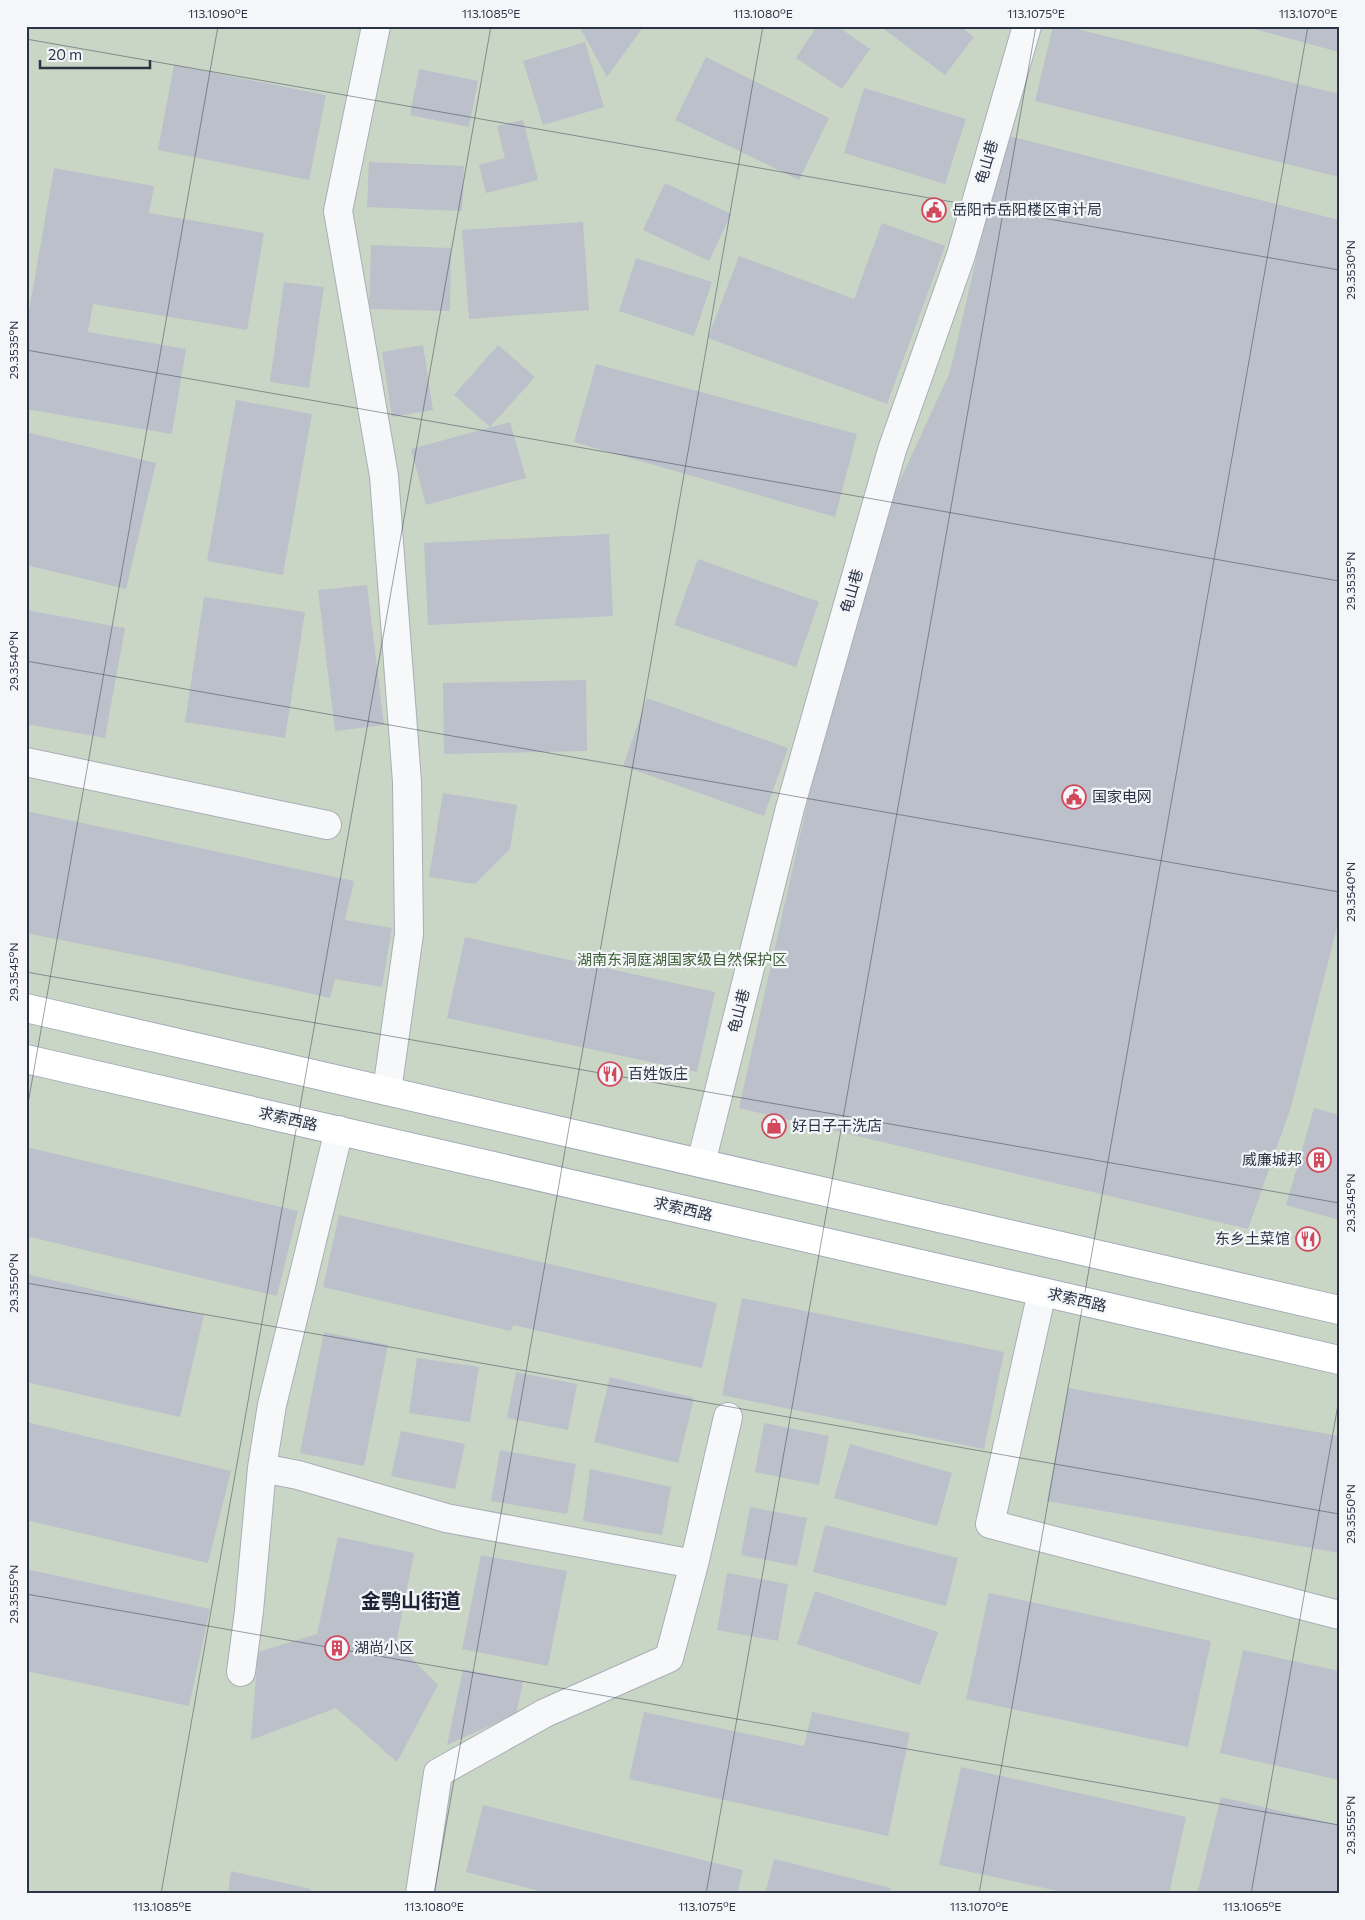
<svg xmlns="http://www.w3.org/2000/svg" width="1365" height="1920" viewBox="0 0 1365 1920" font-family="Commissioner,'Noto Sans SC',sans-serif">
<rect width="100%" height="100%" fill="#e4e7ec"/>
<!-- green -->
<path fill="#c9d6c5" d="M26 26H1339V1894H26Z"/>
<!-- building -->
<path fill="#bbc0ca" d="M579 26H640L641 30 607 77Z
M817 26H837L870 49 842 89 796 58Z
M880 26H960L974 37 945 75Z
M1053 26H1065L1339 94V177L1035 101Z
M1247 26H1339V52L1247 27Z
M585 42 604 107 543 125 523 61Z
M706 57 829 118 799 180 675 120Z
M174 65 326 95 309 180 158 150Z
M419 69 478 81 469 127 410 115Z
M864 88 966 119 945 184 844 153Z
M523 120 538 180 486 193 479 165 505 158 497 126Z
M1005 135 1339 220V919L1291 1107 1248 1229 739 1108 836 675 892 498 950 372Z
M369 162 464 166 462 211 367 207Z
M54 168 154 186 149 213 264 233 247 330 93 304 88 332 186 349 172 434 26 409V328Z
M665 183 731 214 709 261 643 230Z
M583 222 589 310 469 319 462 230Z
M882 223 945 246 887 404 708 338 739 256 854 299Z
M371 245 451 248 450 311 369 309Z
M636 258 712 282 694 336 619 311Z
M284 282 324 287 309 388 270 382Z
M423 345 433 410 392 417 382 352Z
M498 345 535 377 490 427 454 395Z
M596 364 857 434 835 517 574 442Z
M236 400 312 414 283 575 207 561Z
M510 422 526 478 426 505 411 449Z
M26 432 156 463 126 589 26 565Z
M609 534 613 616 428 625 424 543Z
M698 559 819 602 796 667 674 625Z
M367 585 384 725 335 731 318 590Z
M204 597 305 612 285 738 185 722Z
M26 610 125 628 105 738 26 724Z
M586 680 587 751 444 754 443 683Z
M647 698 788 748 764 816 623 766Z
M443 793 517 805 510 849 475 884 429 877Z
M26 811 354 881 345 920 392 928 382 987 335 979 330 998 166 961 26 933Z
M465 937 715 992 697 1072 447 1018Z
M1314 1108 1339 1115V1220L1286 1205Z
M26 1147 298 1211 277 1296 26 1236Z
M339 1215 717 1303 702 1368 513 1325 511 1331 323 1287Z
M26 1274 204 1315 180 1417 26 1382Z
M742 1298 1004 1352 984 1449 722 1395Z
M324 1332 388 1345 364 1466 300 1453Z
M417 1358 479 1367 470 1422 409 1413Z
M516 1372 577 1384 568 1430 507 1418Z
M610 1377 694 1398 678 1463 594 1442Z
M1068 1388 1339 1436V1553L1047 1501Z
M26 1422 231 1471 208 1563 26 1520Z
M764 1423 829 1436 819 1485 755 1472Z
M401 1431 465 1444 455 1489 391 1476Z
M850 1444 952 1473 937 1526 834 1498Z
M500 1450 576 1464 567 1514 491 1501Z
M590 1469 671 1487 662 1535 583 1521Z
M750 1507 807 1518 797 1566 741 1555Z
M825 1525 958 1558 946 1606 813 1572Z
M338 1537 414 1553 396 1643 438 1685 397 1762 336 1708 251 1740 258 1652 317 1634Z
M481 1555 567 1571 548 1666 462 1649Z
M26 1569 210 1609 189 1706 26 1671Z
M727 1573 788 1584 778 1641 717 1630Z
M815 1591 938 1632 920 1685 797 1644Z
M989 1593 1211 1641 1188 1747 966 1699Z
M1243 1650 1339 1671V1780L1220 1753Z
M463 1669 523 1682 516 1714 447 1745Z
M644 1712 804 1746 812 1712 910 1733 888 1836 629 1779Z
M961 1767 1186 1817 1169 1894H1072L939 1865Z
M1221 1797 1339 1825V1894H1197Z
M483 1805 743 1870 737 1894H551L466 1872Z
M774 1859 891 1888 889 1894H765Z
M231 1871 311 1889 310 1894H228Z"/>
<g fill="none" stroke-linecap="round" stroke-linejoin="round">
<!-- minor casing -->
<g stroke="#a9aeb7" stroke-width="30">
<path id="minor" d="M376 26 338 211 384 476 407 782 409 934 387 1091
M26 762 327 825
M339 1130 272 1405 262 1468 298 1475 446 1518 694 1564
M701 1163 790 808 892 450 961 255 1027 26
M1042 1292 990 1524 1339 1615
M241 1672 249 1611 262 1468
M420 1894 438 1773 545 1713 669 1658 694 1564 728 1417"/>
</g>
<!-- primary casing -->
<g stroke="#a3abb8" stroke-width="30">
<path id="primary" d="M26 1008 1339 1310
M26 1059 1339 1360"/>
</g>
<!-- minor -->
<use href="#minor" stroke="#f7f8fa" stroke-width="28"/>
<!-- primary -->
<use href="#primary" stroke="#fff" stroke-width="28"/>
</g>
<!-- ticks -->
<path fill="none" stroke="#2b3445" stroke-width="1" stroke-opacity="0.45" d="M26 39 1339 270M26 350 1339 581M26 661 1339 892M26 972 1339 1203M26 1115 218 26M26 1283 1339 1514M26 1594 1339 1825M161 1894 491 26M434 1894 763 26M706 1894 1036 26M979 1894 1308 26M1251 1894 1339 1399"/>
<!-- icons -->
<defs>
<g id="civic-ring" transform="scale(1.25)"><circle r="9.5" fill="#f4f6f9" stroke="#d1495b" stroke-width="1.5"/><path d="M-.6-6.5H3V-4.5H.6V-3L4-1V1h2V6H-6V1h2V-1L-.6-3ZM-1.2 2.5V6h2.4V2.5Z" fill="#d1495b"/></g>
<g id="restaurant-ring" transform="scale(1.25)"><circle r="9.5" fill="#f4f6f9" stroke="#d1495b" stroke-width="1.5"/><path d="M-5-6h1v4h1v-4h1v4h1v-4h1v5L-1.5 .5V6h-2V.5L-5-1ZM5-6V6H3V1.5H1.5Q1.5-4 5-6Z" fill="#d1495b"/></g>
<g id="shop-ring" transform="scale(1.25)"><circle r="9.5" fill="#f4f6f9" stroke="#d1495b" stroke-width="1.5"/><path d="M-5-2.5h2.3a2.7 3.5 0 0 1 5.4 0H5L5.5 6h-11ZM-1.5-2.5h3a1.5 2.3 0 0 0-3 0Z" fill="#d1495b"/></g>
<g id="building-ring" transform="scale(1.25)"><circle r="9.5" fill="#f4f6f9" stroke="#d1495b" stroke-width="1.5"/><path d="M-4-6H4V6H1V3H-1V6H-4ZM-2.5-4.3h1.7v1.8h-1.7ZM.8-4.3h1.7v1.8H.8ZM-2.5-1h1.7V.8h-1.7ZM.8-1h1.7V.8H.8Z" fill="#d1495b"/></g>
</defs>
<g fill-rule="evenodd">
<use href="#civic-ring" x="934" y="210"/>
<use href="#civic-ring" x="1074" y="797"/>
<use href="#restaurant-ring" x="610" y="1074"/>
<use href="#shop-ring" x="774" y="1126"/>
<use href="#building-ring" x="1319" y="1160"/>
<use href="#restaurant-ring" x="1308" y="1239"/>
<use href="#building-ring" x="337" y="1648"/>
</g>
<g text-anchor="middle" stroke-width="4.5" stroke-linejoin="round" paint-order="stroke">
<!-- street labels -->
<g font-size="15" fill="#2b3445" stroke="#f4f6f9">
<text transform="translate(987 162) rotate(-74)" y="5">龟山巷</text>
<text transform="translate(852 591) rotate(-74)" y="5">龟山巷</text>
<text transform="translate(739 1011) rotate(-76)" y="5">龟山巷</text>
<text transform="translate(288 1119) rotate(13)" y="5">求索西路</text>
<text transform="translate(683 1209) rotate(13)" y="5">求索西路</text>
<text transform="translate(1077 1300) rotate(13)" y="5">求索西路</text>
</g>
<!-- poi labels -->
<g font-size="15" fill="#2b3445" stroke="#f4f6f9" text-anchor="start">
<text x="952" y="215">岳阳市岳阳楼区审计局</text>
<text x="1092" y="802">国家电网</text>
<text x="628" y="1079">百姓饭庄</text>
<text x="792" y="1131">好日子干洗店</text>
<text x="1302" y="1165" text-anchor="end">威廉城邦</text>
<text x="1290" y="1244" text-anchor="end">东乡土菜馆</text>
<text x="354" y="1653">湖尚小区</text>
</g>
<!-- park labels -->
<g font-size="15" fill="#3f6138" stroke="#f4f6f9">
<text x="682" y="965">湖南东洞庭湖国家级自然保护区</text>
</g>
<!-- district labels -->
<g font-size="20" font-weight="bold" fill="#1d2536" stroke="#f4f6f9">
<text x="411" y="1608">金鹗山街道</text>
</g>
</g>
<!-- border -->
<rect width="1365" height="1920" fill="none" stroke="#f4f6f9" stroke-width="55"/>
<!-- scale -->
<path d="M40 60v8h110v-8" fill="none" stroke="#2b3445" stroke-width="2.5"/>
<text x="48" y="60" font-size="15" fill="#2b3445" stroke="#f4f6f9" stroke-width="4" paint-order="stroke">20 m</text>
<rect x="28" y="28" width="1310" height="1864" fill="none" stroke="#2b3445" stroke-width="2"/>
<g font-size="12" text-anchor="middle" fill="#2b3445">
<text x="218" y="18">113.1090°E</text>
<text x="491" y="18">113.1085°E</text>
<text x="763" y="18">113.1080°E</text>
<text x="1036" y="18">113.1075°E</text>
<text x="1308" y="18">113.1070°E</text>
<text transform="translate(1351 270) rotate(-90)" y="4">29.3530°N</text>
<text transform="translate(14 350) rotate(-90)" y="4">29.3535°N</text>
<text transform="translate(1351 581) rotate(-90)" y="4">29.3535°N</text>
<text transform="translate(14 661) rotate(-90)" y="4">29.3540°N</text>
<text transform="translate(1351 892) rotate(-90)" y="4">29.3540°N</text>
<text transform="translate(14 972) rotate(-90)" y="4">29.3545°N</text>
<text transform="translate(1351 1203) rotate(-90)" y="4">29.3545°N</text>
<text transform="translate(14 1283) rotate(-90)" y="4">29.3550°N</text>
<text transform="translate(1351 1514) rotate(-90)" y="4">29.3550°N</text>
<text transform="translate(14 1594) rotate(-90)" y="4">29.3555°N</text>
<text transform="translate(1351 1825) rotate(-90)" y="4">29.3555°N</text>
<text x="162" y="1911">113.1085°E</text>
<text x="434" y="1911">113.1080°E</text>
<text x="707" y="1911">113.1075°E</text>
<text x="979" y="1911">113.1070°E</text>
<text x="1252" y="1911">113.1065°E</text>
</g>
</svg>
